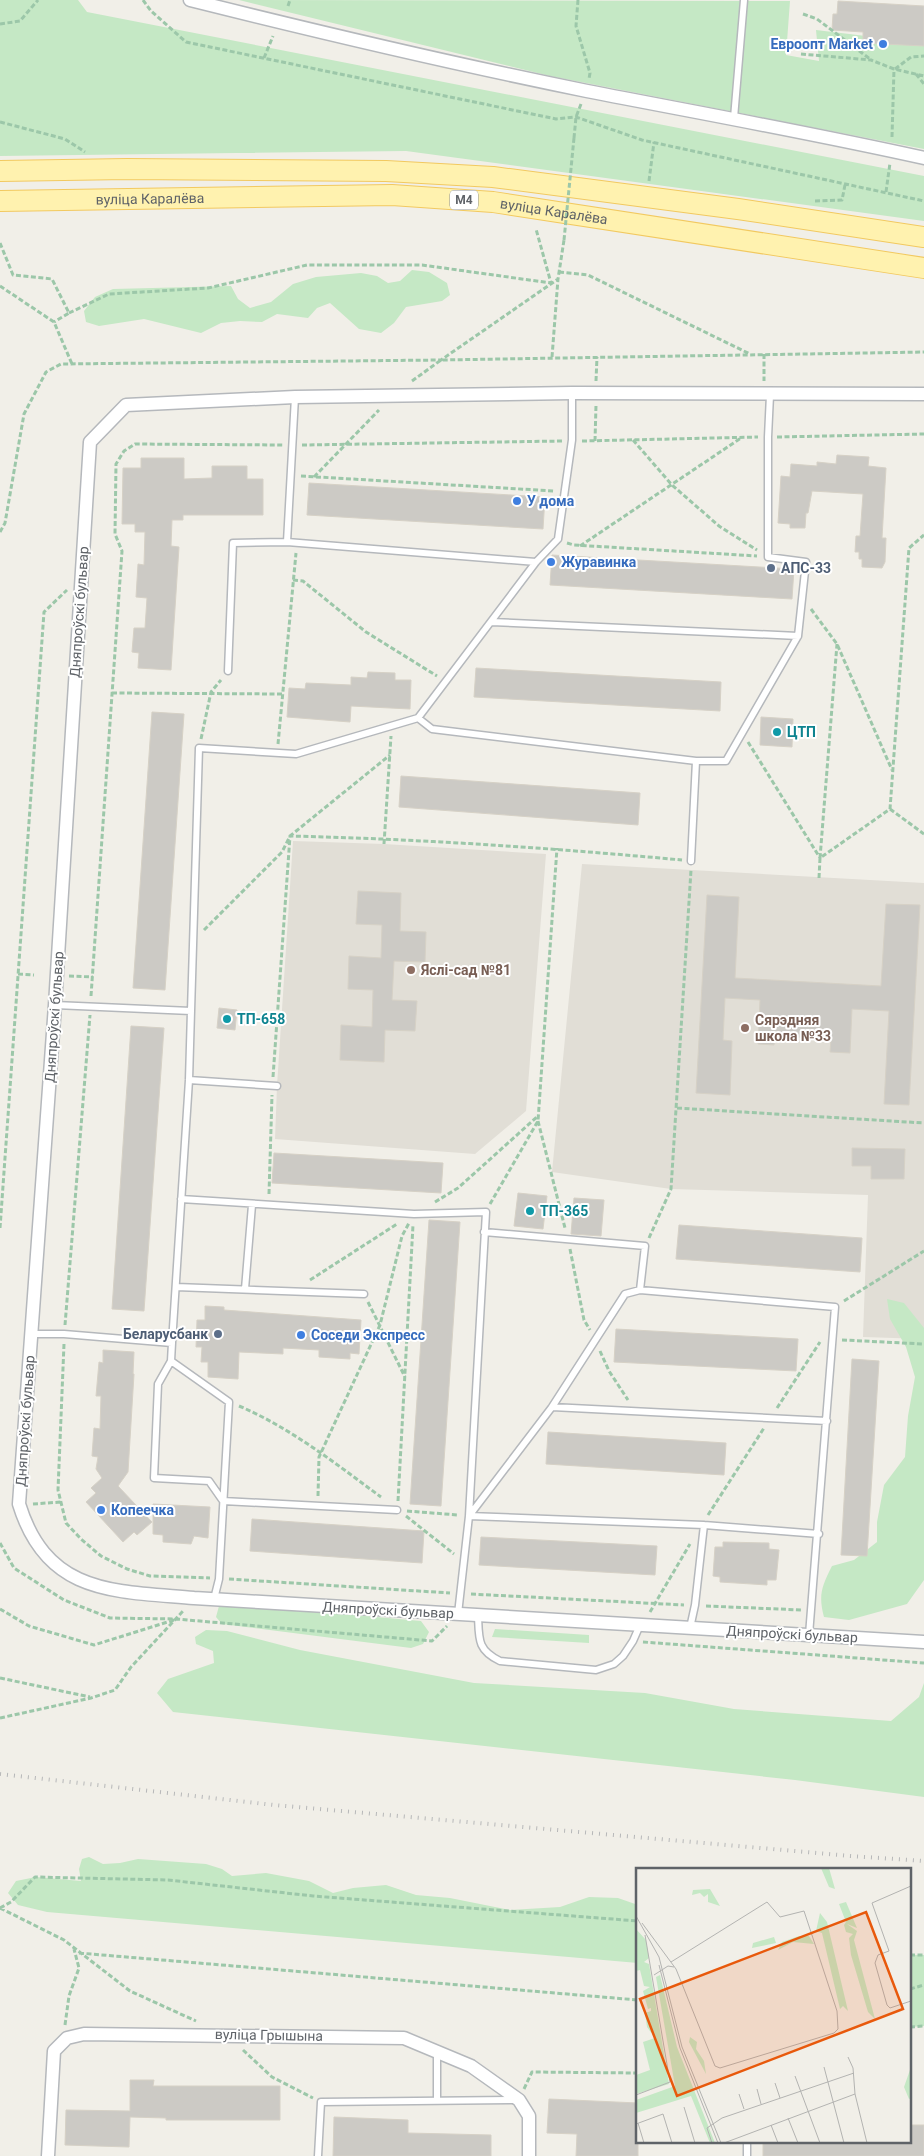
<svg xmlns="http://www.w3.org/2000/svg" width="924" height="2156" viewBox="0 0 924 2156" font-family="Roboto,sans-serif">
<rect width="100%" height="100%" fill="#f1efe8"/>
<!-- education -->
<path fill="#e1ded6" d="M293 841 384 844 546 854 526 1111 475 1154 275 1139 277 1086Z
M582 864 924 883V1339L863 1337 868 1195 671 1189 552 1172Z"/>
<!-- green -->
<path fill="#c5e8c5" d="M0 0H78L87 12 924 176V221L406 151 0 156Z
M239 0 790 1 786 55 819 61 816 30 924 43V149L550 76Z
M412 270 429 272 447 283 450 295 442 301 406 307 394 323 381 333 359 329 330 303 317 308 308 318 277 314 262 322 240 321 221 323 201 333 144 319 99 326 86 322 84 311 95 297 113 289 231 286 238 299 250 308 271 302 293 284 316 277 361 273 377 276 388 283 400 281Z
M887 1299 904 1303 924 1328V1580L907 1604 849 1620 824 1617C818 1595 822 1586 832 1566L854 1560 877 1542V1522L884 1485 905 1457 908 1416 915 1377 906 1347 890 1319Z
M231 1604 421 1621 429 1632 423 1644 411 1648 222 1624 216 1617 219 1606Z
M495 1629 589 1635V1643L492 1637Z
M206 1630 227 1631 300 1650 474 1683 645 1693 734 1709 891 1721 919 1697 924 1683V1797L795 1780 173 1712 157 1693 168 1679 214 1663 213 1651 196 1644 195 1637Z
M89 1857 103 1864 120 1863 138 1859 206 1864 222 1869 232 1876 266 1873 309 1881 333 1893 353 1888 386 1885 416 1895 450 1898 510 1910 560 1907 589 1897 618 1898 638 1905V1963L47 1912 18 1905 8 1893 16 1881 36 1877 81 1881 79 1869 82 1859Z
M910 1955H924V2026L910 2027Z"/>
<!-- building -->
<path fill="#cccac5" stroke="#d6d1c6" d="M838 1 924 6V46L863 43V32L832 30 833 14H837Z
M837 455 869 457 868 466 886 468 882 538H886L885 562 882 568 862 567V559H859V552H855L856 536H860L863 494 812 491 808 513H806L805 528H790V524L778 523 781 476 790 477 791 464 817 466V462L836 464Z
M141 458H184V479L212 478V466H247V479H263V515H183V520H172L171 546 179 547 171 670 138 668 139 653 132 652 134 628H145L147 598 136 597 138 564 144 565 145 532H135V524H122L123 468H141Z
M309 483 545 497 543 529 307 515Z
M552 555 794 569 792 599 550 585Z
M476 668 721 682 720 711 474 697Z
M368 672 395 673V680H411L410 709 351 706 350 722 287 717 289 688 305 689 306 683 351 685V677L367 678Z
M152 712 184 714 165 990 133 988Z
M761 717 793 719 792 747 760 745Z
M401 776 640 793 638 825 399 807Z
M358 891 401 893 400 931 426 932 425 962 394 961 392 1000 417 1001 415 1031 385 1030 384 1062 340 1060 341 1025 372 1027 373 990 348 989 349 956 381 958 382 925 356 924Z
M707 895 739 897 735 978 881 986 886 904 920 905 909 1105 884 1104 889 1011 852 1009 850 1053 830 1052 831 1039 775 1036 774 1045 758 1044 760 1000 725 998 723 1040 732 1041 730 1095 696 1093Z
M219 1008 237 1010 235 1030 217 1028Z
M131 1026 164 1028 144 1311 112 1309Z
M852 1148 905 1149 904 1179H871V1166H852Z
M274 1153 443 1163 441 1193 272 1183Z
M518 1193 547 1196 543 1229 514 1226Z
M574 1198 604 1200 601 1236 571 1234Z
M429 1220 460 1222 441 1506 410 1504Z
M679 1225 862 1238 860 1272 676 1259Z
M205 1306 224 1307V1310L361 1320 359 1354 350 1353V1359L319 1357V1350L283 1348V1354L239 1352 238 1379 208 1377V1362H201L202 1347H196L197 1320H205Z
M616 1329 798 1339 796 1371 614 1362Z
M103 1350 134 1352 133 1374H134L128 1472 118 1486 152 1522 137 1535 134 1532 123 1542 86 1502 96 1493 91 1488 102 1478 96 1469 98 1457 92 1456 94 1428 100 1429 101 1396H96L99 1362 103 1363Z
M852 1359 879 1361 867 1556 841 1555Z
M548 1432 726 1443 724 1475 546 1464Z
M153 1504 210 1507 208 1538 194 1536 191 1544 163 1542V1535L153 1534Z
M252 1519 424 1531 422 1563 250 1551Z
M481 1537 657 1546 655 1575 479 1565Z
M723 1542 769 1543V1549L779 1550 776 1580H767V1585L720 1582V1577L713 1576 715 1547H723Z
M130 2080H154L153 2086H280V2120H166V2118L130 2117 129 2147 65 2145 66 2110 130 2111Z
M549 2099 638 2103V2156H576L577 2134 547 2133Z
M334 2117 408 2120V2133L491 2135V2156H333Z
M910 2125H924V2156H763V2142H910Z"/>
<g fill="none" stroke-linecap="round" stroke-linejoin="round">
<!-- service casing -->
<g stroke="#b5b8bc" stroke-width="9">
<path id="service" d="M734 118 744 0
M572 393V440L558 539 536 562 418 718 432 729 696 761H726L798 636 806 562 768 557V437L770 395
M295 397 287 542 536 562
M491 622 798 636
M228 671 233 543 287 542
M691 861 696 761
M55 1005 191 1011 199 748 296 754 418 718
M189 1080 277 1086
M181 1199 414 1214 486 1212 469 1516 458 1614
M176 1287 364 1294
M245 1289 252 1205
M640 1290 835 1307 809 1635
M32 1334H64L172 1343 189 1080 191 1011
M172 1343 171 1361 158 1384 154 1478 209 1481 223 1501 397 1510
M171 1361 229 1402 219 1579 214 1599
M552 1407 827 1421
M469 1516 552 1407 625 1294 640 1290 645 1246 484 1232
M469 1516 704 1525 819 1534
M478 1615C479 1639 477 1650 500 1661L596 1670 614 1664 623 1656 633 1641 640 1625
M690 1628 695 1605 704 1525
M437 2051V2099
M318 2156 321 2102 516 2100
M747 2156V2142"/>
</g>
<!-- minor casing -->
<g stroke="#b5b8bc" stroke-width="15">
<path id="minor" d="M190 0C322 33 454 64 587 91 700 113 812 133 924 158
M924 394 572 393 295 397 126 405 90 442 55 1005 19 1504C47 1595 114 1591 194 1598L924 1642
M48 2156 54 2051 67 2038 84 2034 404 2038 471 2066 519 2100 529 2116V2156"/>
</g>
<!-- primary casing -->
<g stroke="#f2c960" stroke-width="22">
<g id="primary">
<path d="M0 171 127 169 386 171 493 177 738 209 924 237"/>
<path id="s1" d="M0 201 392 195 493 202 924 268"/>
</g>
</g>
<!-- path -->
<path stroke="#9cc7a9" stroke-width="3" stroke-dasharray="5 2.5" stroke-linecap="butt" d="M143 0 151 11 186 42 556 119 576 117 642 140 924 201
M578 0 576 26 590 73 589 79
M288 6 290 0
M803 14 817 19 870 59
M0 24 20 21 38 0
M801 54 871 60 894 69 924 76
M264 58 273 36
M895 69 911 57 924 56
M916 74 924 84
M0 122 65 139 85 152
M892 137 894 69
M574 138 576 117 581 104
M649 181 654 142
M886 192 890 163
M815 201 842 200 845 185
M0 243 13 275 52 279 69 313 54 322
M559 272 588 275 750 354
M0 286 54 322 72 364
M69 313 109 294 208 288 307 265H422L551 283 536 229
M764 354V381
M552 357 558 279 564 240
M412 381 441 360 924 352
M596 381 597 357
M777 437 924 434
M633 440 672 485 719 526 757 550
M582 441 758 437
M595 441 596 405
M302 445 563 441
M301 476 554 491
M314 477 379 410
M0 532 5 523 24 414 46 372 61 364 441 360 558 279
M567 543 574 545 757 556
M580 546 741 438
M293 580 303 581 366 632 437 676
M811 609 837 644 892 770
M112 693 282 694
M201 739 211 692 221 680
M748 742 820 858
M278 744 296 553
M890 809 924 834
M384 844 391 736
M820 858 837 644
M819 878 820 858 890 809 909 548 924 535
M204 930 282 852 290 836 390 755
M18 974 34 975
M69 976 93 977
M91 996 122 551 115 534 116 464 124 451 135 444 283 445
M273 1077 290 836C421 839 551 848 682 860
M677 1108 924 1123
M538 1121 565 1228
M269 1194 272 1095
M435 1202 458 1188 538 1116
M490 1204 538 1121 557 848
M0 1228 44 612 67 590
M649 1238 671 1189 691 870
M570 1249 584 1320 590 1330
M310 1280 397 1224
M844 1301 924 1251
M368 1302 405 1377
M65 1325 90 1015
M842 1340 924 1344
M64 1344 58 1490 66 1523 81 1539 101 1556 127 1569 150 1576 210 1578
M600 1351 609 1371 628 1400
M239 1406C291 1428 336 1464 381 1497
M777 1408 820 1342
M318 1496 319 1457 380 1325 402 1236 409 1223
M398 1501 413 1225
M33 1504 61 1502
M407 1511 458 1515
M708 1515 764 1428
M406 1516 454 1554
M0 1543 14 1568 64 1600 110 1618 176 1619 432 1641 447 1626
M229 1579 450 1593
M471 1594 684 1605
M706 1606 802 1610
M0 1609 29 1626 94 1645 174 1620
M650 1612 690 1544
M643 1642 924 1663
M0 1678 90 1697
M0 1718 91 1698 115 1690 131 1667 184 1610
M0 1908 11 1902 35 1877 168 1880 313 1896 638 1921
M0 1908 64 1940 130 1991 196 2021
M79 1953 638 2000
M910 1955H924
M910 1989 924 1985
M65 2025 69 1996 79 1968 74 1949
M910 2027 924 2026
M243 2050 272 2077 313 2098
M524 2089 532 2072 638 2073"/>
<!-- service -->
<use href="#service" stroke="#fff" stroke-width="6"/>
<!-- minor -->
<use href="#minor" stroke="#fff" stroke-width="12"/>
<!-- primary -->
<use href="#primary" stroke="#fff2af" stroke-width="20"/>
<!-- rail -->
<path stroke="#b6b7b8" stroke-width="4" stroke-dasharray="1 6" stroke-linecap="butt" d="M0 1774 274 1805 851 1856 924 1861"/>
<!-- path-bridge -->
<path stroke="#9cc7a9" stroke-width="3" stroke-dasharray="5 2.5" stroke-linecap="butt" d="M564 240 574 138"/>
</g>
<!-- markers -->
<g fill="#3f7fe0" stroke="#fff" stroke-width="2">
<circle cx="883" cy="44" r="5"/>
<circle cx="517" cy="501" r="5"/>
<circle cx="551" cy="562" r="5"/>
<circle cx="301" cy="1335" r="5"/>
<circle cx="101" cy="1510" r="5"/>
</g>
<g fill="#5c6f8a" stroke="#fff" stroke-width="2">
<circle cx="771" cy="568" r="5"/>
<circle cx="218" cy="1334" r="5"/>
</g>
<g fill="#0f9aa8" stroke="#fff" stroke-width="2">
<circle cx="777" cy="732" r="5"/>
<circle cx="227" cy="1019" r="5"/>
<circle cx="530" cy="1211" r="5"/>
</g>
<g fill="#8d6e63" stroke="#fff" stroke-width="2">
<circle cx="411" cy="970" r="5"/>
<circle cx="745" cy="1028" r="5"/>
</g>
<g text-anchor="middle" stroke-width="4" stroke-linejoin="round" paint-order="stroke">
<!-- shield labels -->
<rect fill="#fff" stroke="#8f9295" stroke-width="1" x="450" y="190.5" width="28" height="19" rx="4"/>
<g font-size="12" font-weight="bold" fill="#5f6368">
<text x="464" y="204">М4</text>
</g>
<!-- shop labels -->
<g font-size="14" font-weight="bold" fill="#366cbe" stroke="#fff" text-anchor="start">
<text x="873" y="49" text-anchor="end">Евроопт Market</text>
<text x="527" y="506">У дома</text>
<text x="561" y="567">Журавинка</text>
<text x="311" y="1340">Соседи Экспресс</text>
<text x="111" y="1515">Копеечка</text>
</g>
<!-- street labels -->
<g font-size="14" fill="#5f6368" stroke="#fff">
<text dy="5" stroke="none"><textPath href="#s1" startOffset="150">вуліца Каралёва</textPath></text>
<text dy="5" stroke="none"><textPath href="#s1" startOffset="555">вуліца Каралёва</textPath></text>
<text transform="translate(79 612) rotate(-86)" y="5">Дняпроўскі бульвар</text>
<text transform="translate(54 1017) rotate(-86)" y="5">Дняпроўскі бульвар</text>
<text transform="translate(25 1421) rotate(-86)" y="5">Дняпроўскі бульвар</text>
<text transform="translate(388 1610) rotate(3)" y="5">Дняпроўскі бульвар</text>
<text transform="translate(792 1634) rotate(3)" y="5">Дняпроўскі бульвар</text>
<text transform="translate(269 2035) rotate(1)" y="5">вуліца Грышына</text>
</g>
<!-- service labels -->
<g font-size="14" font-weight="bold" fill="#4e5e75" stroke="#fff" text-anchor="start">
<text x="781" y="573">АПС-33</text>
<text x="208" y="1339" text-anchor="end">Беларусбанк</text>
</g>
<!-- culture labels -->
<g font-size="14" font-weight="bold" fill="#0d838f" stroke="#fff" text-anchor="start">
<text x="787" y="737">ЦТП</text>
<text x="237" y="1024">ТП-658</text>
<text x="540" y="1216">ТП-365</text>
</g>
<!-- education labels -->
<g font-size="14" font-weight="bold" fill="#785e54" stroke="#fff" text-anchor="start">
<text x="421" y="975">Яслі-сад №81</text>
<text x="755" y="1025">Сярэдняя<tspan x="755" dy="16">школа №33</tspan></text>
</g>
</g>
<!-- overview -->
<g transform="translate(636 1868)">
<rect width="275" height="275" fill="#f1efe8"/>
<path d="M185 0H193L199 21 193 19ZM74 21 84 38 72 34V26L68 29 64 25 56 27 57 22ZM210 34 221 60 211 56 221 63 218 72 239 151 232 144 215 87 213 70 217 66 210 64 208 57 210 54 203 36ZM184 45 191 54 212 143 207 138 204 141 186 65 180 63ZM0 61 10 72 13 90 8 94 13 96 33 216 0 226V207L14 202 7 174 19 170 11 159 9 145 15 143V140L12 141 7 123 14 119 8 118 4 102 0 103ZM163 68H173L178 76 157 74 142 82 146 74ZM138 69 140 75 116 80 117 75ZM24 107 41 179 79 275H74L55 228 0 245V232L39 218 20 109ZM54 169 61 174 60 181 68 193 70 206 53 174ZM275 199V230L273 231 268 219Z" fill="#c5e8c5"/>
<path fill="none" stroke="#b3b3b1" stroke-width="1" d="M275 18 236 35 253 83 242 87 239 95 251 137 254 140 275 133M0 48 23 89 46 179 85 275M6 55 40 101 79 198 84 200 198 165 202 161 201 143 168 43 144 49 131 34 35 94M23 97 44 180 82 275M18 107 32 98 38 99M212 189 217 200 219 226 231 275M188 199 208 275M159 208 184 275M139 215 144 230M121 221 125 236M103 226 108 241M0 227 34 214 9 67M48 239 59 275M152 250 162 275M2 255 8 275M0 256 27 246 36 275M135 257 142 275M76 275 71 260 86 250 218 205M88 275 219 226"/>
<path fill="#e8590c" fill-opacity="0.15" stroke="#e8590c" stroke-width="2.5" d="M230 44 267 141 41 228 4 131Z"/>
<rect width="275" height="275" fill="none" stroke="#5f6368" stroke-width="2.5"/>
</g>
</svg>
